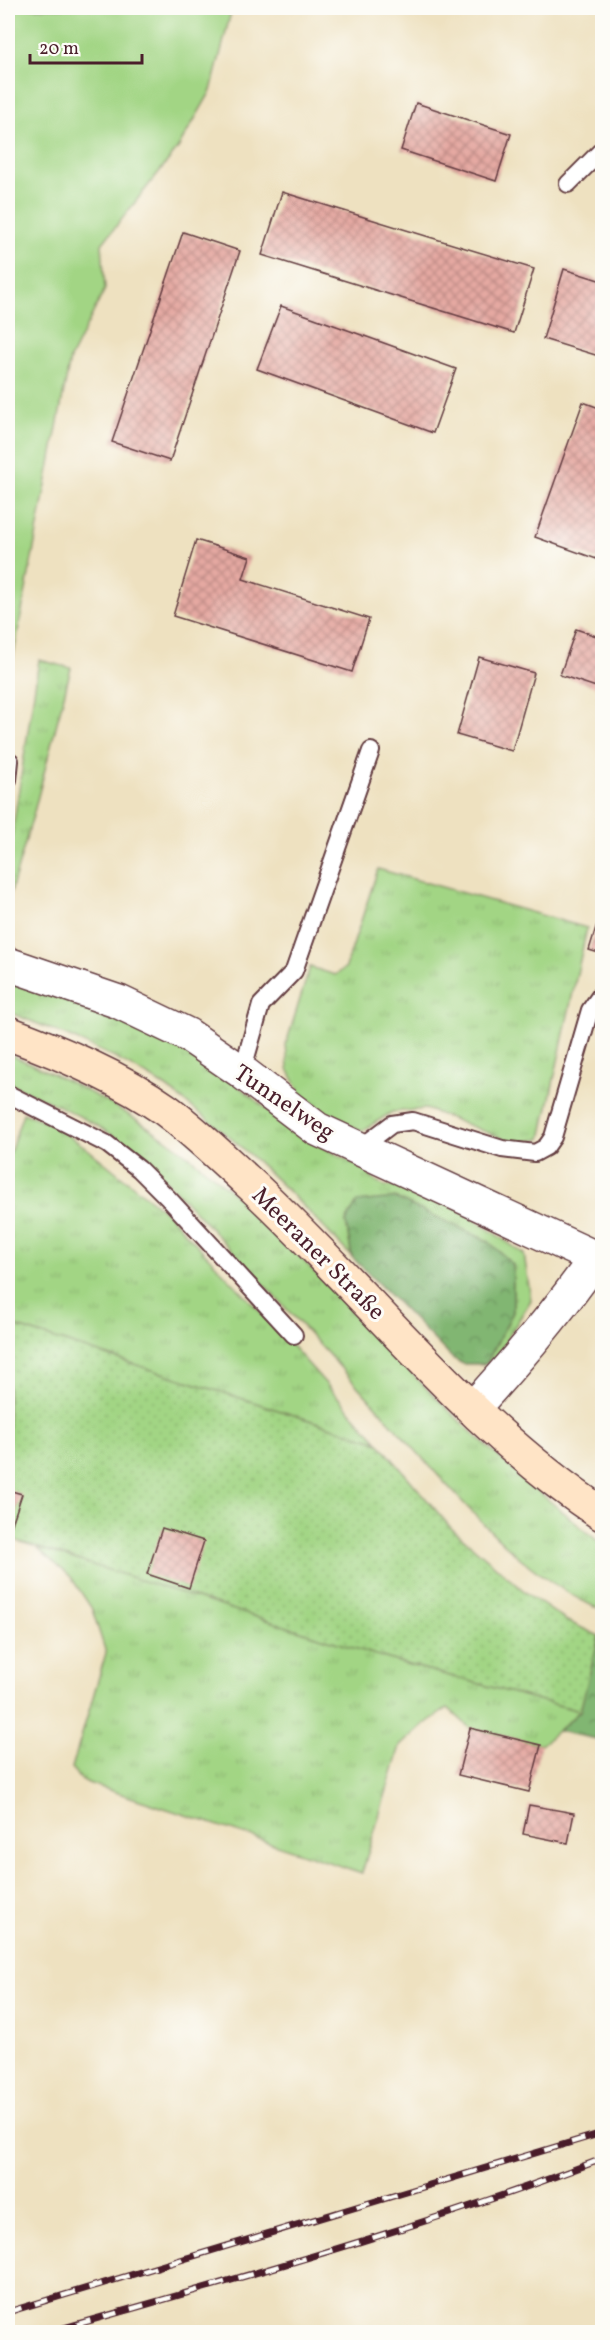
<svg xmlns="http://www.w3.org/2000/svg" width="610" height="2340" viewBox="0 0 610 2340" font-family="Vollkorn,serif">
<defs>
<pattern id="grass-tufts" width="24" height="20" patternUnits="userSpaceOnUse" patternTransform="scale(1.5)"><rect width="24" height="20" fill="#a2d584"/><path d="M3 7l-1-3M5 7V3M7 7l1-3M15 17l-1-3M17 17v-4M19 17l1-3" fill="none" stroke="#8db672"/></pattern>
<pattern id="forest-crowns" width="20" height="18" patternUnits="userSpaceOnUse" patternTransform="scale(1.5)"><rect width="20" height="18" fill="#81b672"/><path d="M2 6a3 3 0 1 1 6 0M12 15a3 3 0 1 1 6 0" fill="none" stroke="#6c935e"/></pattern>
<pattern id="garden-dots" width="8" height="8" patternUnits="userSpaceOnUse" patternTransform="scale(1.5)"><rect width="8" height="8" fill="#a2d584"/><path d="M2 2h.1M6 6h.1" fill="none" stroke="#8db672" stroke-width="1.8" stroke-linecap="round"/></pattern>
<pattern id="building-cross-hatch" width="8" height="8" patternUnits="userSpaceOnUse" patternTransform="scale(1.5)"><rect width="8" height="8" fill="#e5a9a2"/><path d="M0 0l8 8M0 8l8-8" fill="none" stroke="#bc8984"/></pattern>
</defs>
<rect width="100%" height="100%" fill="#fdfcf7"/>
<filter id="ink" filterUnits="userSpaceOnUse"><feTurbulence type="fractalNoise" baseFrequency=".0167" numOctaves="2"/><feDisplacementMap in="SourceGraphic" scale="12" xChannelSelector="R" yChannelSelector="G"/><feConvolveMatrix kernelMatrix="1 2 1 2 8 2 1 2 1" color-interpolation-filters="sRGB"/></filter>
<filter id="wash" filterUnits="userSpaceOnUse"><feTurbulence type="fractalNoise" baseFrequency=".008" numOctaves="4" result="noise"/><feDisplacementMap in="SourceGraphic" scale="24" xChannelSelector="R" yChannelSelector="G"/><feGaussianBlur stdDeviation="1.35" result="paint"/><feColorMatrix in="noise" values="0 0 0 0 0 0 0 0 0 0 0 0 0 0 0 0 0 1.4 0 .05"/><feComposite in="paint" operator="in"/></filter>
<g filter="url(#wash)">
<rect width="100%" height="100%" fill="#eee1c0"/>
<!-- grass -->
<path fill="url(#grass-tufts)" stroke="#767a58" stroke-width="1.5" d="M39 660 71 668 34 812 8 902V860Z
M378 869 587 928 541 1139 515 1143 426 1109 392 1112 362 1131 336 1121 302 1096 288 1069 286 1044 310 967 335 975 346 967Z
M8 978 130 1017 216 1068 296 1133 370 1172 371 1177 385 1187 402 1184 458 1208 524 1254 531 1300 496 1357 486 1364 513 1312V1265L488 1241 346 1222 352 1257C302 1204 252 1152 193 1108 181 1099 169 1089 156 1081 109 1052 59 1032 8 1012Z
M8 1054C66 1078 122 1107 174 1145 268 1214 351 1313 434 1396 487 1449 543 1496 600 1543L602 1610C526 1579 463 1503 409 1443 345 1372 281 1302 215 1233 184 1201 154 1163 117 1138 83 1116 44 1099 8 1083Z
M23 1113 48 1122 84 1146 168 1214 285 1338 378 1442 8 1324V1159Z
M36 1547 395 1661 580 1711 541 1745 470 1728 448 1708 422 1726 400 1746 362 1873 88 1783 78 1777 72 1768 106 1653 92 1609 71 1577Z"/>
<!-- forest -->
<path fill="url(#forest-crowns)" stroke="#666a4e" stroke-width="1.5" d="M395 1198 488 1241 513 1265V1312L486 1364H463L452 1358 352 1257 346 1222 357 1202Z
M599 1636 602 1637V1740L558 1731 580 1711Z"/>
<!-- garden -->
<path fill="url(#garden-dots)" stroke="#767a58" stroke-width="1.5" d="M8 1324 378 1442 451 1528 529 1595 565 1620 599 1636 580 1711 395 1661 8 1538Z"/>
<!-- pitch -->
<path fill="#a2d584" stroke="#767a58" stroke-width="1.5" d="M8 8H232L211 91 178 148 102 244 105 289 70 359 8 684Z"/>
<g id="blocks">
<!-- building -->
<path fill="url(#building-cross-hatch)" d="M416 103 511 134 496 181 401 150Z
M282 192 534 269 514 333 262 255Z
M183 232 240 251 170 461 112 442Z
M564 269 602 281V357L543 339Z
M281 306 456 369 433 433 257 369Z
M583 402 602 409V561L535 537Z
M196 540 250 557 243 579 369 619 352 672 173 616Z
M576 629 602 638V689L560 675Z
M479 657 534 673 512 751 457 735Z
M602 908V954L589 950Z
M8 1490 22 1494 11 1527 8 1525Z
M162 1528 204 1541 189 1588 147 1574Z
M470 1728 541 1745 529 1792 458 1775Z
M529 1805 574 1813 568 1843 523 1834Z"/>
</g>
</g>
<g filter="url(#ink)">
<use href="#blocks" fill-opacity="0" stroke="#633c41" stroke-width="1.5"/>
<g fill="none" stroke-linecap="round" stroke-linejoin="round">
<!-- lane casing -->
<g stroke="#633c41" stroke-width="20">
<path id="lane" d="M568 184 602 150
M8 780 10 761
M242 1072 261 1005 294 971 371 751
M8 1094 107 1144 139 1169 169 1199 294 1335
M359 1149 392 1124 413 1121 502 1149 535 1153 546 1147 553 1137 590 1010 602 993"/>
</g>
<!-- street casing -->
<g stroke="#633c41" stroke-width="36">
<path id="street" d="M8 964 119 1002 188 1035 242 1072 317 1129 602 1261
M473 1408C517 1360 558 1312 595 1259L602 1258"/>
</g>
<!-- secondary casing -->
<g stroke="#633c41" stroke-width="36">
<path id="secondary" d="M8 1033C62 1053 119 1077 166 1110 194 1131 220 1156 245 1179 365 1289 465 1424 602 1514"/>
</g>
<!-- lane -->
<use href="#lane" stroke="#fff" stroke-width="16"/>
<!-- street -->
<use href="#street" stroke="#fff" stroke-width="33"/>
<!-- secondary -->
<use href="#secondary" stroke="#ffe4c6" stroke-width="33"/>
<!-- rail casing -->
<g stroke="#4a1f2b" stroke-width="7">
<path id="rail" d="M8 2312 602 2133
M50 2332C235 2279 422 2228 602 2159"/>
</g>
<!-- rail -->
<use href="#rail" stroke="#fdfcf7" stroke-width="4.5" stroke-dasharray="14" stroke-linecap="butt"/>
</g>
</g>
<g text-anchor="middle" stroke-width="6" stroke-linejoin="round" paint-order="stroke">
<!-- street labels -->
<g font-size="24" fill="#4a1f2b" stroke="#fdfcf7">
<text transform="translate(285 1102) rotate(34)" y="8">Tunnelweg</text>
<text transform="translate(319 1253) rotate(45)" y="8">Meeraner Straße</text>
</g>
</g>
<!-- margin -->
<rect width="610" height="2340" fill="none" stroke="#fdfcf7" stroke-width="30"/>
<!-- scale -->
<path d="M30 54v9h112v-9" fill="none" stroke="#4a1f2b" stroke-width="3"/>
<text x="39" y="54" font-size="18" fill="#4a1f2b" stroke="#fdfcf7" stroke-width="4.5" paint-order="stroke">20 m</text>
</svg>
